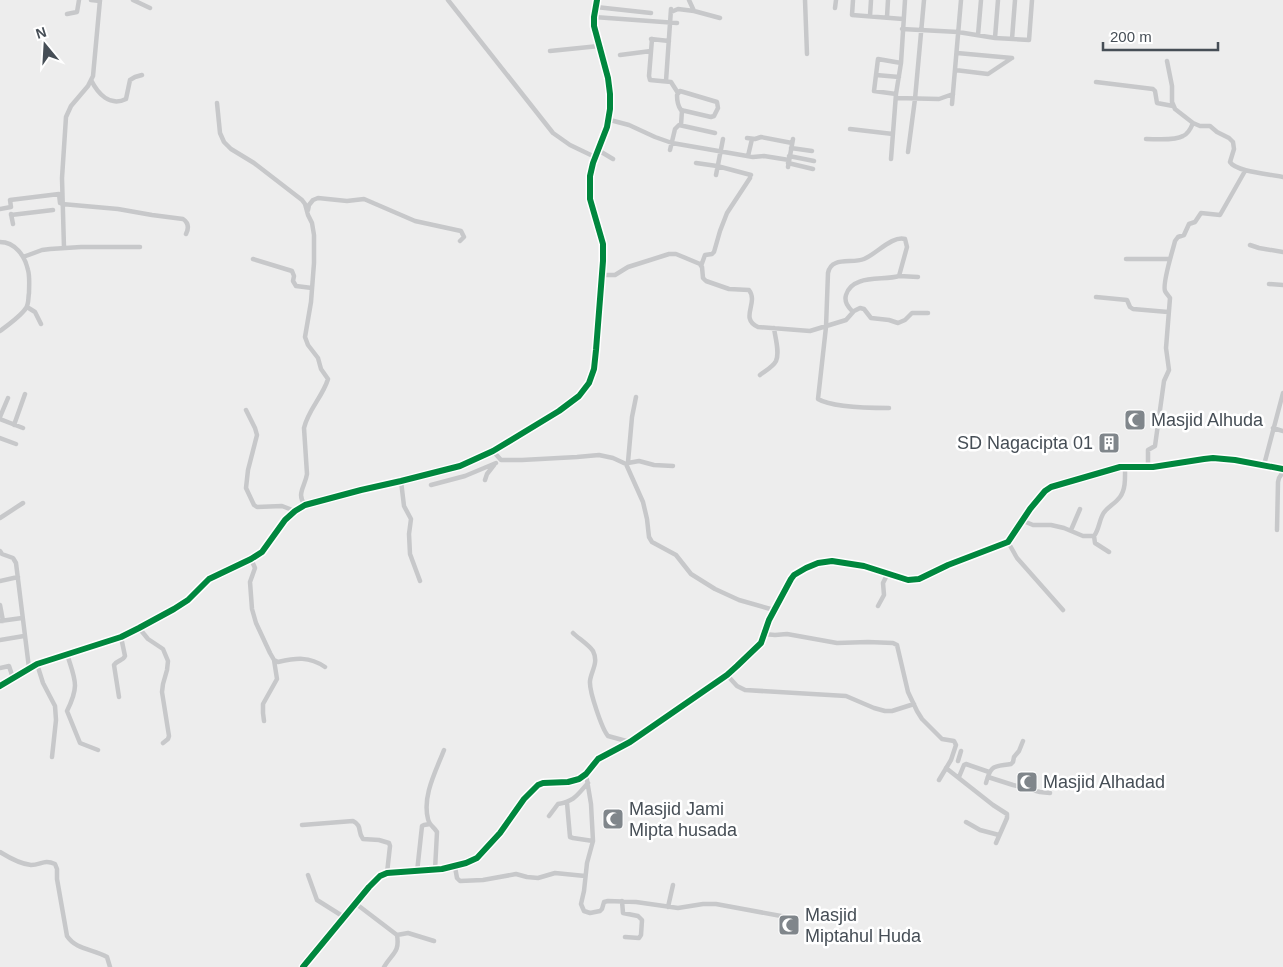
<svg xmlns="http://www.w3.org/2000/svg" width="1283" height="967" viewBox="0 0 1283 967" font-family="Arial,sans-serif">
<rect width="100%" height="100%" fill="#ededed"/>
<g fill="none" stroke-linecap="round" stroke-linejoin="round">
<!-- minor -->
<path stroke="#c7c8ca" stroke-width="4.5" d="M91 0 100 1
M133 0 150 8
M448 0 553 133 570 145 595 157
M689 0 694 11 720 18
M805 0 807 54
M853 0 852 15 903 19
M596 7 651 13
M835 8 836 0
M671 12 678 9 694 11
M67 14 77 12 79 0
M870 16 871 0
M594 17 677 23
M887 17 888 0
M902 29 958 32 995 38 1029 40 1032 0
M978 35 981 0
M995 38 998 0
M651 39 669 41
M652 39 649 76 650 80 671 82 678 93
M1012 39 1015 0
M550 51 599 46
M957 53 1012 58
M620 55 651 51
M1167 61 1172 86V102L1175 109 1193 123 1200 126H1210L1217 132 1229 138 1233 142 1234 149 1230 162C1236 172 1271 174 1283 177
M955 70 988 74 1012 58
M876 75 899 77
M91 80C98 94 110 107 126 99L130 80 135 77 142 75
M666 81 671 9
M1096 82 1153 89 1155 91 1157 103 1173 106
M680 91 717 102 718 108 714 116 711 117 681 110C677 105 677 100 677 95Z
M896 94 874 91 878 59 901 63
M896 98 939 99 953 94
M217 103 220 133 224 142 231 149 254 163 302 200 305 204 308 215 312 223 314 235V263L311 302 305 337 308 345 318 358 321 369 328 379C323 396 308 410 304 428L307 474C305 487 296 494 305 505
M952 104 961 0
M610 120 629 125 655 137 672 143 753 157 764 156 789 160
M681 125 682 110
M850 129 893 134
M747 138 755 139 761 137 792 143
M1146 139C1156 139 1175 141 1183 136 1188 134 1191 128 1193 123
M791 148 812 151
M598 150 613 159
M670 150 675 129 679 125 715 133
M908 152 915 99 924 0
M748 156 752 139
M789 156 814 161
M891 159 896 94 901 63 905 0
M696 163 717 166 751 175
M788 163 813 169
M788 167 793 139
M716 175 723 139
M62 204 118 209 152 215 183 219C189 223 189 228 186 234
M0 209 11 207 10 200 59 194 60 203
M308 210 309 205 313 200 318 198 347 201 364 199 415 221 461 231 464 237 460 241
M11 214 13 224
M11 215 53 210
M0 242C15 242 25 256 28 270 30 277 29 286 29 293 28 298 29 304 26 308 21 316 8 325 0 331
M1250 245 1259 248 1283 252
M64 248 62 178 66 117 71 106 88 86 93 76 100 0
M23 257 42 250 50 249 81 247H140
M253 259 292 271 294 276 293 281 296 286 312 288
M1126 259H1170
M701 266 705 255 712 254 714 252 720 231 727 213 750 178
M602 275H615L628 267 669 254H676L700 264 702 267 703 278 706 281 729 289 749 290C759 303 739 318 758 327L810 331 846 320 854 311 860 308 864 309 871 318 889 320 898 323 905 320 912 313H928
M899 276 918 277
M1269 284 1283 285
M1096 297 1127 300 1130 307 1133 309 1168 312
M27 307 35 312 41 324
M853 312C848 307 844 302 846 295 852 274 883 281 899 276L907 247 905 239C893 235 876 254 864 259 852 264 831 256 828 273L826 327 818 399C833 408 871 408 889 408
M760 375C765 371 773 367 776 361 780 352 775 337 774 328
M246 410 255 428 257 435 248 470 246 488 254 505 257 507 282 506 295 511
M0 417 8 398
M0 419 23 428
M14 425 25 394
M1273 428 1283 431
M0 438 16 444
M493 451 501 460H522L577 457 599 455 613 458 626 464 643 502 647 519 649 537 652 542 676 555 691 574 715 589 739 600 774 610
M628 462 632 417 636 397
M628 463 639 461 654 465 673 466
M1264 465 1283 393
M1148 468V450L1155 446 1164 381 1169 370 1166 348 1170 298C1168 295 1166 293 1165 291 1162 283 1173 250 1175 241L1178 237 1184 235 1189 224 1195 222 1201 213 1220 215 1245 171
M485 480 487 474 494 465
M401 481 404 506 411 519 409 534 410 554 420 581
M431 485 465 476 496 463
M0 518 23 503
M1021 520 1033 525H1051L1064 528 1083 536H1094C1099 530 1099 521 1103 514 1107 507 1115 504 1120 497 1126 489 1125 477 1125 467
M1071 530 1080 509
M1277 530 1278 482 1279 478 1283 472
M1094 536 1095 543 1109 552
M1008 542 1017 558 1063 610
M0 551 2 554 13 558 16 563 29 668
M251 559 255 568 250 582 252 609 256 623 270 653 274 660 278 662C296 658 309 656 325 667
M0 581 18 577
M0 605 3 621
M878 606 884 595 883 583 888 573
M0 621 22 618
M139 628 148 639 163 649 168 661 167 670 163 684 162 692 169 736 168 739 163 743
M573 633C578 638 589 645 593 651 599 663 591 671 590 681 589 691 602 729 608 736L630 742
M764 634 775 635 787 634 837 643 868 642 893 643 897 645 908 692 917 711 922 719 942 739 954 741 956 745 951 760 939 780
M0 640 24 636
M67 654C75 680 80 685 67 711L80 743 98 750
M37 664 43 683 55 706 56 720 52 757
M0 668 9 666 13 678
M727 675 737 686 745 690 846 696 874 708 885 711H892L914 704
M119 697 114 665C117 660 123 661 125 656L121 637
M264 721 263 713V704L277 679 274 660
M958 761 961 751
M946 768 993 805 1007 814V818L996 843
M586 774 591 804 593 841 587 863 584 891 581 904 584 911 590 913 600 911 602 909 604 902 608 901 636 902 678 908 703 904H716L792 918
M959 777 964 765 966 764 989 772
M988 777 1013 785 1040 792 1050 793
M986 783C991 764 994 767 1011 764L1013 762 1014 757 1019 751 1023 741
M567 803 570 837 573 838 593 841
M549 816 558 804C575 801 577 795 588 783
M966 822 980 830 999 835
M302 825 353 821C363 826 357 832 363 839L379 840 389 843 390 846 387 873
M0 852C8 857 21 864 31 865 41 865 44 859 55 864L57 869V879L67 936C76 950 94 949 107 957L110 967
M455 867 457 878 460 881 483 880 516 874 527 877 538 878 555 873 585 876
M435 870 437 832C434 827 429 825 428 819 422 796 436 771 444 750
M417 872 422 826 424 825 430 824
M308 875 317 900 344 917
M622 901 623 913 638 916 642 920 641 935 639 938 625 937
M355 903 397 935 408 933 434 941
M668 907 673 885
M384 967C392 953 400 953 397 935"/>
<!-- tertiary -->
<path stroke="#c7c8ca" stroke-width="5.5" d="M0 686 37 664 121 637 139 628 174 609 188 600 209 579 251 559 262 552 285 520 295 511 305 505 361 490 401 481 460 466 493 451 559 411 579 396 589 383 594 369 596 350 603 261V244L590 199V176L593 163 607 127 610 109V94L608 78 594 26V17L597 0
M303 967 369 887 380 876 387 873 442 869 466 863 477 858 500 833 524 799 538 785 543 783 568 782 579 779 586 774 598 759 630 742 727 675 737 666 761 643 769 620 791 579 794 575 806 568 818 563 832 561 864 566 908 580 919 579 948 565 1008 542 1030 509 1045 491 1051 487 1120 467H1153L1204 459 1213 458 1235 460 1283 469"/>
<!-- cycleway casing -->
<g stroke="#fff" stroke-width="9">
<path id="cycleway" d="M0 686 37 664 121 637 139 628 174 609 188 600 209 579 251 559 262 552 285 520 295 511 305 505 361 490 401 481 460 466 493 451 559 411 579 396 589 383 594 369 596 350 603 261V244L590 199V176L593 163 607 127 610 109V94L608 78 594 26V17L597 0
M303 967 369 887 380 876 387 873 442 869 466 863 477 858 500 833 524 799 538 785 543 783 568 782 579 779 586 774 598 759 630 742 727 675 737 666 761 643 769 620 791 579 794 575 806 568 818 563 832 561 864 566 908 580 919 579 948 565 1008 542 1030 509 1045 491 1051 487 1120 467H1153L1204 459 1213 458 1235 460 1283 469"/>
</g>
<!-- cycleway -->
<use href="#cycleway" stroke="#00873e" stroke-width="6"/>
</g>
<!-- icons -->
<defs>
<g id="mosque-square" transform="scale(1.125)"><rect x="-9" y="-9" width="18" height="18" rx="4" fill="#80868b" stroke="#fff"/><path d="M3.5-4.9A6 6 0 1 0 3.5 4.9A5 5 0 1 1 3.5-4.9Z" fill="#fff"/></g>
<g id="building-square" transform="scale(1.125)"><rect x="-9" y="-9" width="18" height="18" rx="4" fill="#80868b" stroke="#fff"/><path d="M-4-6H4V6H1V3H-1V6H-4ZM-2.5-4.3h1.7v1.8h-1.7ZM.8-4.3h1.7v1.8H.8ZM-2.5-1h1.7V.8h-1.7ZM.8-1h1.7V.8H.8Z" fill="#fff"/></g>
</defs>
<g fill-rule="evenodd">
<use href="#mosque-square" x="1135" y="420"/>
<use href="#building-square" x="1109" y="443"/>
<use href="#mosque-square" x="1027" y="782"/>
<use href="#mosque-square" x="613" y="819"/>
<use href="#mosque-square" x="789" y="925"/>
</g>
<g text-anchor="middle" stroke-width="5" stroke-linejoin="round" paint-order="stroke">
<!-- poi labels -->
<g font-size="18" fill="#464e56" stroke="#fff" text-anchor="start">
<text x="1151" y="426">Masjid Alhuda</text>
<text x="1093" y="449" text-anchor="end">SD Nagacipta 01</text>
<text x="1043" y="788">Masjid Alhadad</text>
<text x="629" y="815">Masjid Jami<tspan x="629" dy="21">Mipta husada</tspan></text>
<text x="805" y="921">Masjid<tspan x="805" dy="21">Miptahul Huda</tspan></text>
</g>
</g>
<!-- north arrow -->
<g transform="translate(45 45) rotate(342)" stroke="#ffffff" stroke-width="4" paint-order="stroke">
<path d="M0-4L9 19L0 12L-9 19Z" fill="#464e56"/>
<text y="-8" font-size="14" font-weight="bold" text-anchor="middle" fill="#464e56">N</text>
</g>
<!-- scale -->
<path d="M1103 42v8h115v-8" fill="none" stroke="#464e56" stroke-width="2.5"/>
<text x="1110" y="42" font-size="15" fill="#464e56" stroke="#ffffff" stroke-width="4" paint-order="stroke">200 m</text>
</svg>
